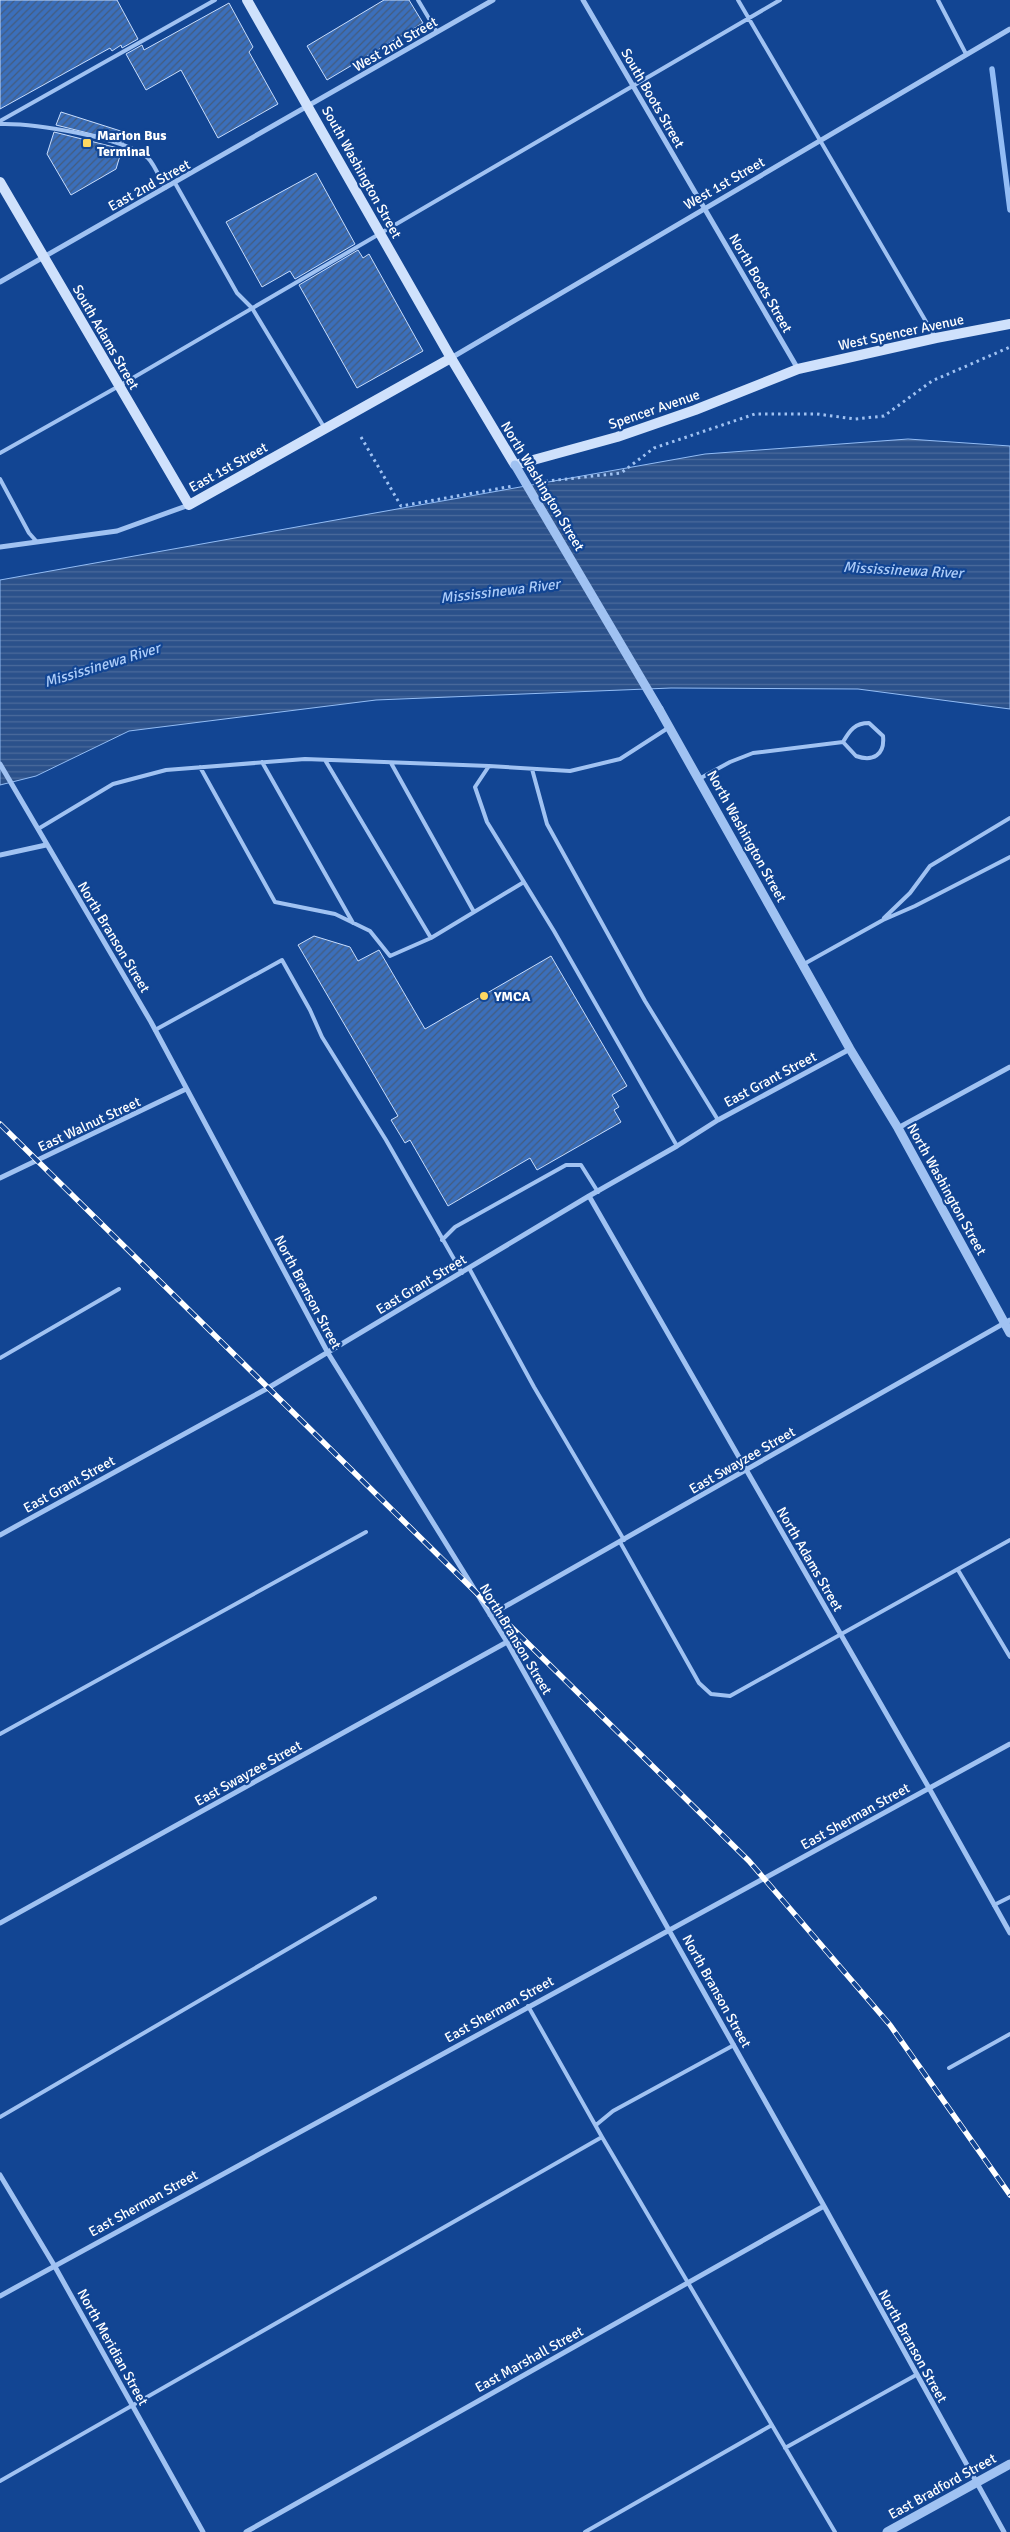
<svg xmlns="http://www.w3.org/2000/svg" width="1010" height="2532" viewBox="0 0 1010 2532" font-family="Signika,sans-serif">
<defs>
<pattern id="water-rules" width="6" height="5" patternUnits="userSpaceOnUse" patternTransform="scale(1.25)"><rect width="6" height="5" fill="#2b518b"/><path d="M0 2.5h6" fill="none" stroke="#4b6b9c"/></pattern>
<pattern id="building-hatch" width="6" height="6" patternUnits="userSpaceOnUse" patternTransform="scale(1.25)"><rect width="6" height="6" fill="#3b6fbb"/><path d="M-1 1l2-2M0 6l6-6M5 7l2-2" fill="none" stroke="#445c7e"/></pattern>
</defs>
<rect width="100%" height="100%" fill="#124593"/>
<!-- water -->
<path fill="url(#water-rules)" stroke="#92bcf5" d="M908 439 1010 446V709L858 689 671 688 376 700 129 731 36 776 0 785V580L705 454Z"/>
<g fill="none" stroke-linecap="round" stroke-linejoin="round">
<!-- stream -->
<path stroke="#92bcf5" stroke-width="5.5" d="M992 69 1010 210"/>
</g>
<!-- building -->
<path fill="url(#building-hatch)" stroke="#c8ddfd" d="M0 0H117L138 39 122 48 121 45 112 51 110 48 0 109Z
M384 0H409L423 23 327 80 307 46Z
M229 3 253 47 249 52 278 104 218 138 181 70 146 90 126 54 142 45 144 50Z
M61 112 127 133 124 142 56 125Z
M54 132 122 149 116 169 71 195 47 154Z
M316 173 355 244 295 279 290 271 262 287 226 222Z
M358 250 363 258 369 254 423 351 357 388 299 285Z
M314 936 350 947 358 961 379 950 425 1029 551 956 627 1086 612 1095 619 1107 614 1110 621 1122 537 1170 530 1158 448 1206 410 1140 405 1143 391 1120 398 1116 298 945Z"/>
<g fill="none" stroke-linecap="round" stroke-linejoin="round">
<!-- path -->
<path stroke="#a0c2f2" stroke-width="3" stroke-dasharray="2.5 4" stroke-linecap="butt" d="M361 437 401 506 513 486
M539 482 621 473 654 448 755 414H817L855 419 884 416 932 381 1010 347"/>
<!-- service -->
<path stroke="#a0c2f2" stroke-width="4" d="M418 0 437 32
M738 0 935 337
M938 0 966 54
M0 121 215 0
M0 124C33 123 123 137 148 158 155 165 160 179 165 188
M175 183 237 293 252 308 324 427
M0 453 119 386 780 0
M0 479 29 533 37 542
M668 728 620 759 570 771 489 766 475 787 487 822 554 931 677 1146
M325 760 431 938
M262 762 353 923
M391 763 474 912
M200 767 275 902 335 914 370 931 390 956 431 938 524 882
M532 769 547 824 645 1001 718 1120
M699 779 730 762 753 753 843 742 856 756C873 762 885 755 883 736L869 723C855 723 850 730 843 742
M38 829 113 784 166 770 305 759 489 766
M884 918 910 893 930 866 1010 818
M804 964 883 920 915 906 1010 857
M155 1030 282 960 310 1010 322 1037 386 1140 462 1273
M442 1240 455 1227 566 1165H581L598 1192
M469 1268 534 1387 624 1540
M0 1358 119 1289
M620 1542 699 1683 711 1694 730 1696 1010 1540
M958 1570 1010 1657
M0 1734 366 1532
M994 1905 1010 1897
M528 2006 602 2137 835 2532
M949 2068 1010 2034
M0 2117 375 1898
M596 2125 613 2111 734 2045
M785 2448 916 2375
M0 2481 602 2137
M585 2532 772 2425"/>
<!-- minor -->
<path stroke="#a0c2f2" stroke-width="5" d="M583 0 798 369
M0 282 493 0
M451 358 1010 29
M0 547 117 531 189 505
M0 764 151 1022 328 1353 507 1642 824 2206 1004 2532
M0 855 46 845
M898 1128 1010 1067
M0 1178 186 1089
M589 1196 929 1788 1010 1933
M0 1535 268 1388 589 1196 677 1146 718 1120 850 1049
M490 1615 1010 1320
M0 1923 507 1642
M0 2175 54 2265 203 2532
M0 2296 1010 1744
M246 2532 824 2206"/>
<!-- tertiary -->
<path stroke="#a0c2f2" stroke-width="9" d="M659 709 850 1049 898 1128 1010 1333
M887 2532 1010 2464"/>
<!-- secondary -->
<path stroke="#cfe1fc" stroke-width="10" d="M247 0 451 358 515 465 617 437 695 410 798 369 936 338 1010 324
M0 182 189 505 451 358"/>
<!-- rail casing -->
<g stroke="#fff" stroke-width="5.5">
<path id="rail" d="M0 1124 749 1861 890 2025 1010 2195"/>
</g>
<!-- rail -->
<use href="#rail" stroke="#124593" stroke-width="4" stroke-dasharray="11" stroke-linecap="butt"/>
<!-- tertiary-bridge -->
<path stroke="#a0c2f2" stroke-width="9" d="M515 465 659 709"/>
</g>
<!-- markers -->
<g fill="#ffd861" stroke="#124593" stroke-width="2">
<rect x="82" y="138" width="10" height="10" rx="2.5"/>
<circle cx="484" cy="996" r="5"/>
</g>
<g text-anchor="middle" stroke-width="4.5" stroke-linejoin="round" paint-order="stroke">
<!-- street labels -->
<g font-size="14" fill="#fff" stroke="#124593">
<text transform="translate(395 44) rotate(-30)" y="5">West 2nd Street</text>
<text transform="translate(653 98) rotate(60)" y="5">South Boots Street</text>
<text transform="translate(362 172) rotate(61)" y="5">South Washington Street</text>
<text transform="translate(724 183) rotate(-30)" y="5">West 1st Street</text>
<text transform="translate(149 185) rotate(-29)" y="5">East 2nd Street</text>
<text transform="translate(761 283) rotate(60)" y="5">North Boots Street</text>
<text transform="translate(901 332) rotate(-12)" y="5">West Spencer Avenue</text>
<text transform="translate(106 337) rotate(60)" y="5">South Adams Street</text>
<text transform="translate(654 409) rotate(-19)" y="5">Spencer Avenue</text>
<text transform="translate(228 467) rotate(-29)" y="5">East 1st Street</text>
<text transform="translate(543 486) rotate(59)" y="5">North Washington Street</text>
<text transform="translate(747 836) rotate(61)" y="5">North Washington Street</text>
<text transform="translate(114 937) rotate(59)" y="5">North Branson Street</text>
<text transform="translate(770 1079) rotate(-28)" y="5">East Grant Street</text>
<text transform="translate(89 1124) rotate(-25)" y="5">East Walnut Street</text>
<text transform="translate(947 1189) rotate(61)" y="5">North Washington Street</text>
<text transform="translate(421 1284) rotate(-31)" y="5">East Grant Street</text>
<text transform="translate(308 1292) rotate(62)" y="5">North Branson Street</text>
<text transform="translate(742 1460) rotate(-30)" y="5">East Swayzee Street</text>
<text transform="translate(69 1484) rotate(-29)" y="5">East Grant Street</text>
<text transform="translate(810 1559) rotate(60)" y="5">North Adams Street</text>
<text transform="translate(516 1639) rotate(59)" y="5">North Branson Street</text>
<text transform="translate(248 1773) rotate(-29)" y="5">East Swayzee Street</text>
<text transform="translate(855 1816) rotate(-29)" y="5">East Sherman Street</text>
<text transform="translate(717 1991) rotate(61)" y="5">North Branson Street</text>
<text transform="translate(499 2009) rotate(-29)" y="5">East Sherman Street</text>
<text transform="translate(143 2203) rotate(-29)" y="5">East Sherman Street</text>
<text transform="translate(913 2346) rotate(61)" y="5">North Branson Street</text>
<text transform="translate(113 2347) rotate(61)" y="5">North Meridian Street</text>
<text transform="translate(529 2359) rotate(-29)" y="5">East Marshall Street</text>
<text transform="translate(942 2486) rotate(-29)" y="5">East Bradford Street</text>
</g>
<!-- poi labels -->
<g font-size="14" font-weight="bold" fill="#fff" stroke="#124593" text-anchor="start">
<text x="97" y="140">Marion Bus<tspan x="97" dy="16">Terminal</tspan></text>
<text x="494" y="1001">YMCA</text>
</g>
<!-- water labels -->
<g font-size="15" font-style="italic" fill="#acccf9" stroke="#124593">
<text transform="translate(903 570) rotate(3)" y="5">Mississinewa River</text>
<text transform="translate(500 591) rotate(-7)" y="5">Mississinewa River</text>
<text transform="translate(102 665) rotate(-17)" y="5">Mississinewa River</text>
</g>
</g>
</svg>
